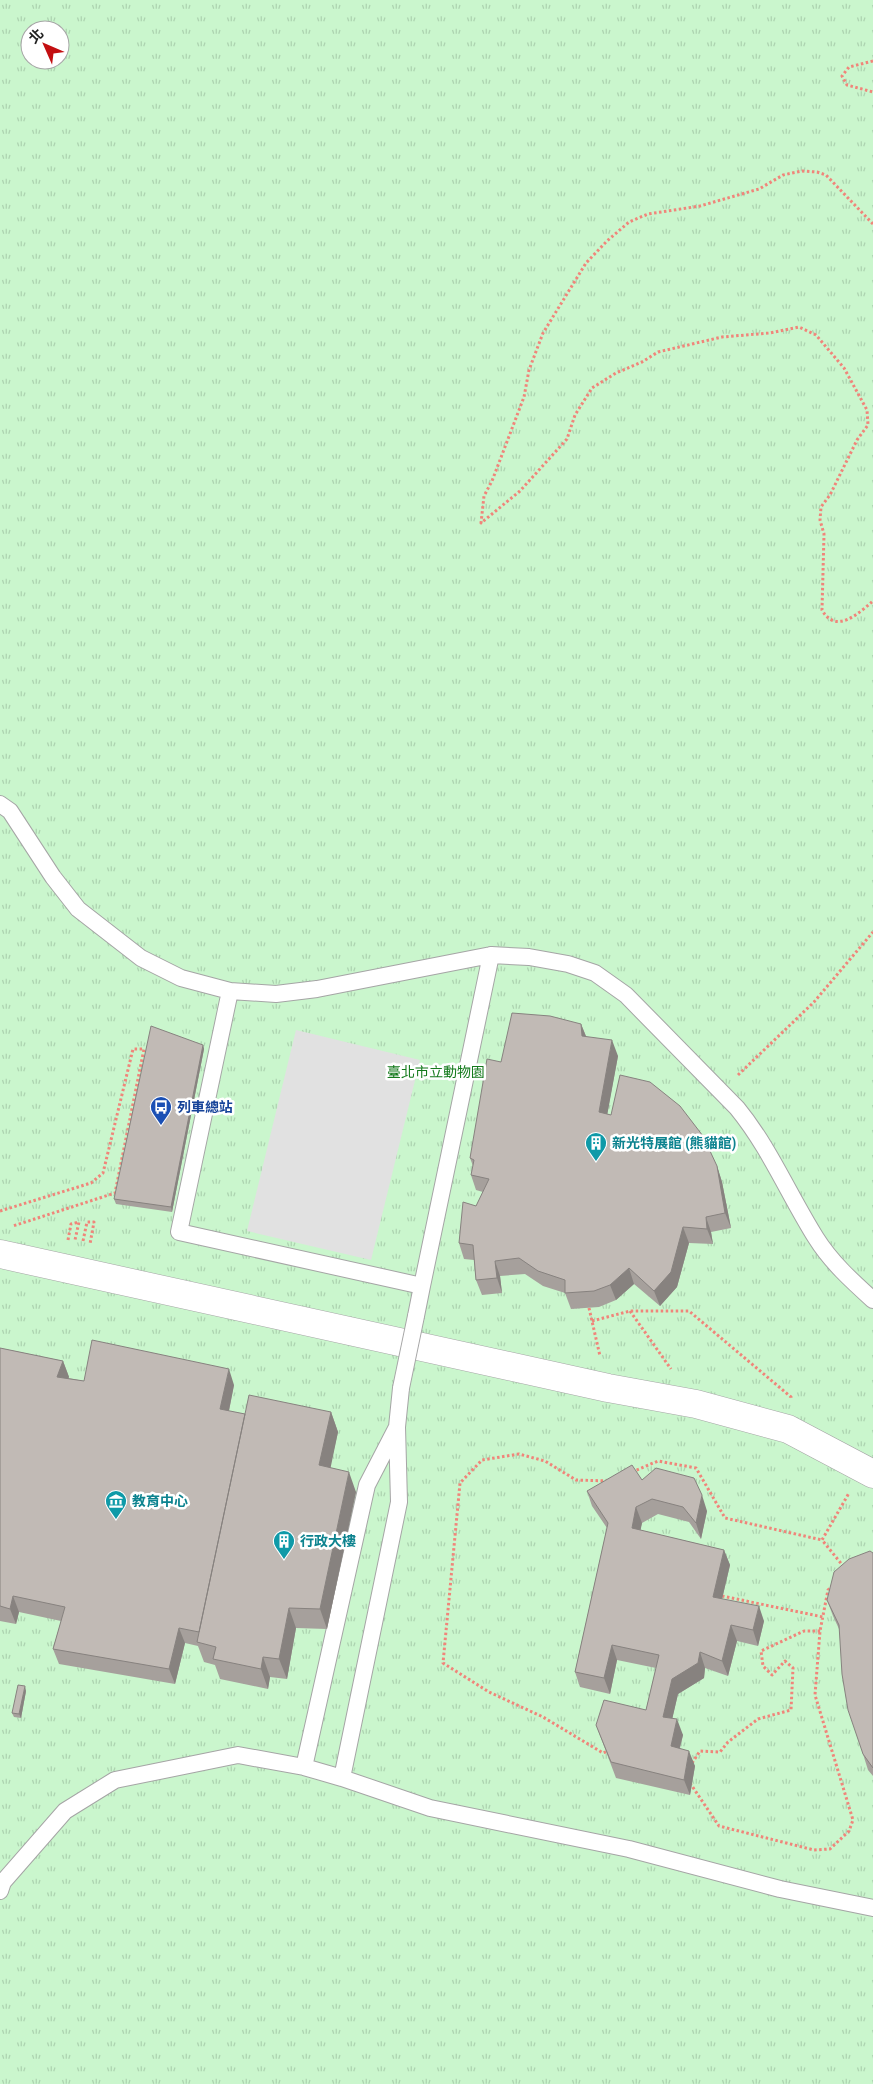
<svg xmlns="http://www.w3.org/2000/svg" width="873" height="2084" viewBox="0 0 873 2084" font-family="'Roboto Condensed','Noto Sans TC',sans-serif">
<defs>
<pattern id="park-tufts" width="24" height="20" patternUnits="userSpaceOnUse" patternTransform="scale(1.25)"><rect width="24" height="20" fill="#caf6cd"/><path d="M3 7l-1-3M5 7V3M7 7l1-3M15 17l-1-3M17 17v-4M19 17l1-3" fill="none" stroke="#add3b0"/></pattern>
</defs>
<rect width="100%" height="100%" fill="#f1eee9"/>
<!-- park -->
<path fill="url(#park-tufts)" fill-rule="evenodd" d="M0 0H873V2084H0ZM30 30H60V60H30Z"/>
<!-- parking -->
<path fill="#e1e1e1" d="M296 1030 420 1060 371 1260 247 1231Z"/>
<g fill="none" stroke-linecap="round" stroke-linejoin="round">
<!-- lane casing -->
<g stroke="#a5a5a5" stroke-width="18">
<path id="lane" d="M0 804 10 811 53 877 78 909 141 958 181 978 230 991 276 994 317 989 491 955 529 957 568 964 595 973 626 995 737 1108C769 1147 789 1195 816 1238 831 1262 852 1281 873 1300
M230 991 179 1232 422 1286 491 955
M416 1316 422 1286
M304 1767 367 1485 396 1429
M342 1778 399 1502 397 1427 401 1388
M0 1891 3 1882 65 1811 115 1780 238 1755 304 1767 342 1778 430 1808 629 1849 780 1889 873 1908"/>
</g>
<!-- street casing -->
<g stroke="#a5a5a5" stroke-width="29">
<path id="street" d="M0 1254 608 1388 696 1404 788 1429 873 1474"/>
</g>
<!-- path -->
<path stroke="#f0857a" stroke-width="3" stroke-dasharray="2.5 2.5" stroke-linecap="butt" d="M873 61 849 67 842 76 847 85 873 92
M873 224 826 175 817 172 802 171 783 175 759 189 700 206 648 214 629 222 607 241 586 263 543 333 529 370 524 397 492 481 484 496 481 523 520 491 567 439 575 415 592 388 616 373 642 362 658 352 722 337 770 333 799 327 816 335 844 368 867 410 868 425 857 440 830 495 821 507 820 520 824 534 822 610C836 635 859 613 873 601
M738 1075 814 1002 873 932
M0 1211 91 1183 103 1173 133 1049H144L115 1193 13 1226
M68 1240 71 1224 79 1222 75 1240
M83 1241 87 1222H94L90 1244
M589 1308 600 1356
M630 1311 671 1369
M592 1321 630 1311H689L791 1397V1399
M632 1472 658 1461 696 1468 725 1518 822 1540
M608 1481 576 1480 545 1461 519 1454 482 1460 460 1483 443 1663 489 1692 543 1717 603 1753 608 1751
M844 1567 822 1540 849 1493
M722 1596 823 1617
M692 1763 700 1751 720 1752 728 1742 758 1719 791 1710 793 1668 785 1661 772 1675 763 1666 761 1651 804 1631H820
M690 1783 719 1826 814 1850 830 1849 849 1831 853 1820 815 1695 820 1631 828 1590 833 1585"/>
<!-- lane -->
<use href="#lane" stroke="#fff" stroke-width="16"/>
<!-- street -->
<use href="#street" stroke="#fff" stroke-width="28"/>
<!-- lane-bridge casing -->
<g stroke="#a5a5a5" stroke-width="18" stroke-linecap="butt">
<path id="lane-bridge" d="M401 1388 416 1316"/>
</g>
<!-- lane-bridge -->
<use href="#lane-bridge" stroke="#fff" stroke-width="16"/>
</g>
<!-- wall -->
<path fill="#a6a09c" d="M581 1024 586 1036 618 1056 607 1114 717 1166 722 1182 731 1228 711 1232 713 1244 689 1243 677 1287 660 1306 634 1284 616 1300 599 1307 571 1309 565 1293 543 1286 525 1274 500 1276 502 1293 482 1295 476 1280 474 1260 464 1259 459 1243 483 1192 476 1190 471 1175 473 1166 470 1158 501 1062Z
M203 1045 204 1049 172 1212 116 1204 114 1199Z
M0 1348 63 1361 69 1377 68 1378 84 1381 234 1385 229 1411 245 1414 331 1412 338 1432 330 1467 356 1492 327 1629 296 1628 287 1679 270 1677 268 1689 220 1679 215 1665 204 1662 198 1646 185 1643 175 1684 59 1664 53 1649 61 1621 19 1612 16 1624 0 1621Z
M642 1480 707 1511 701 1539 689 1522 658 1514 642 1523 640 1530 724 1550 730 1565 722 1599 764 1621 758 1646 737 1641 728 1676 705 1668 704 1678 678 1694 672 1719 683 1735 680 1748 695 1766 690 1795 616 1778 596 1725 646 1710 656 1668 617 1660 610 1694 580 1687 575 1672 607 1528 592 1506 587 1491Z
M873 1553V1776L868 1770 863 1754 839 1629 833 1616 827 1600Z
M26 1691 21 1718 14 1717 12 1713Z"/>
<!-- shaded-wall -->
<path fill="#87827f" d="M581 1024 587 1039 582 1036Z
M612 1040 618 1056 605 1127 599 1112Z
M203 1045 204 1049 172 1212 171 1207Z
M717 1166 722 1182 731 1228 725 1213Z
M706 1217 711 1232 713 1244 707 1229Z
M683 1227 689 1243 677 1287 660 1306 654 1291Z
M495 1261 500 1276 502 1293 497 1278Z
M629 1268 634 1284 616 1300 610 1285Z
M63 1361 69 1377 63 1392 57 1377Z
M229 1369 234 1385 226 1425 220 1409Z
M331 1412 338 1432 327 1485 319 1465Z
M349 1472 356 1492 327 1629 320 1609Z
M702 1495 707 1511 701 1539 696 1523Z
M636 1507 642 1523 638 1543 632 1528Z
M724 1550 730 1565 719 1612 713 1597Z
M13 1596 19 1612 16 1624 10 1609Z
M759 1606 764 1621 758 1646 753 1630Z
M289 1608 296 1628 287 1679 279 1659Z
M731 1625 737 1641 728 1676 722 1661Z
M179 1628 185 1643 175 1684 169 1669Z
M612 1645 617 1660 610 1694 604 1678Z
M700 1652 705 1668 704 1678 678 1694 669 1733 663 1717 672 1679Z
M263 1657 270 1677 268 1689 261 1669Z
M25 1686 26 1691 21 1718 19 1714Z
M677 1719 683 1735 676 1762 671 1746Z
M689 1751 695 1766 690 1795 684 1780Z"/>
<!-- building -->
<path fill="#c1bab5" stroke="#87827f" d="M512 1013 550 1016 581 1024 582 1036 612 1040 599 1112 611 1115 620 1075 650 1082 680 1106 703 1136 717 1166 725 1213 706 1217 707 1229 683 1227 671 1272 654 1291 629 1268 610 1285 594 1291 565 1293V1280L538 1271 519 1258 495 1261 497 1278 476 1280 473 1245 459 1243 463 1202 476 1206 489 1179 471 1175 474 1160 470 1158 487 1059 501 1062Z
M151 1026 203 1045 171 1207 114 1199Z
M92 1340 229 1369 220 1409 245 1414 199 1632 179 1628 169 1669 53 1649 65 1607 13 1596 10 1609 0 1606V1348L63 1361 57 1377 84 1381Z
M249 1395 331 1412 319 1465 349 1472 320 1609 289 1608 279 1659 263 1657 261 1669 213 1659 216 1647 197 1642Z
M632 1465 642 1480 656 1468 694 1478 702 1495 696 1523 683 1507 652 1499 636 1507 632 1528 724 1550 713 1597 759 1606 753 1630 731 1625 722 1661 700 1652 698 1663 672 1679 663 1717 677 1719 671 1746 689 1751 684 1780 611 1762 596 1725 604 1700 646 1710 659 1655 612 1645 604 1678 575 1672 608 1523 587 1491Z
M870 1551 873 1553V1768L863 1754 848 1710 842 1674 839 1625 827 1600 834 1572 849 1559Z
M18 1685 25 1686 19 1714 12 1713Z"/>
<!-- icons -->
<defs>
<g id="bus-pin" transform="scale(1.125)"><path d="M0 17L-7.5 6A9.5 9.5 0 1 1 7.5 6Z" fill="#1a4fb4" stroke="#fff"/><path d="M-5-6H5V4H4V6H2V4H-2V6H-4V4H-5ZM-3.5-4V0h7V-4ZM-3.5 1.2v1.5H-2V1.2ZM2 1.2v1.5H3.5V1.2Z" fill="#fff"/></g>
<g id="building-pin" transform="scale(1.125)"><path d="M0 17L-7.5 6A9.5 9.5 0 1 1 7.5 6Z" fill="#0f9aa8" stroke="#fff"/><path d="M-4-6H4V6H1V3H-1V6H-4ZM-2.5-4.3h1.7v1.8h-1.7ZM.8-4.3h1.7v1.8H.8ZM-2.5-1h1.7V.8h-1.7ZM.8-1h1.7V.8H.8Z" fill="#fff"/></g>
<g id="museum-pin" transform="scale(1.125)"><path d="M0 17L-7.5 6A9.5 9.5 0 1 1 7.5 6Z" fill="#0f9aa8" stroke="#fff"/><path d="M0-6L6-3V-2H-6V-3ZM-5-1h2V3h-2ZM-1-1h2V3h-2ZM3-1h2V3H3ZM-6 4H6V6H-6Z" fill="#fff"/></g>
</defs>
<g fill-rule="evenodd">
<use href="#bus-pin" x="161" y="1107"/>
<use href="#building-pin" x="596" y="1143"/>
<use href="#museum-pin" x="116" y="1501"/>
<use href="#building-pin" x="284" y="1541"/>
</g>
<g text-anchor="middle" stroke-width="5" stroke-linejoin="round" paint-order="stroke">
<!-- park labels -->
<g font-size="14" fill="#147a1c" stroke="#fff">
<text x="436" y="1077">臺北市立動物園</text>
</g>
<!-- transit labels -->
<g font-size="14" font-weight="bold" fill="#164399" stroke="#fff" text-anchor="start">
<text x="177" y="1112">列車總站</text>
</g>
<!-- culture labels -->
<g font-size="14" font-weight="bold" fill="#0d838f" stroke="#fff" text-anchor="start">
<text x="612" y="1148">新光特展館 (熊貓館)</text>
<text x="132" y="1506">教育中心</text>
<text x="300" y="1546">行政大樓</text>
</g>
</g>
<!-- north arrow -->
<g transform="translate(45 45) rotate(315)"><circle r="24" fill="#ffffff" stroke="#a6a6a6"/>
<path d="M0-4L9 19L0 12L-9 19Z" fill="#c30f11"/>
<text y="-8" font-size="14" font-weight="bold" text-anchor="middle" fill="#212121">北</text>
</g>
</svg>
